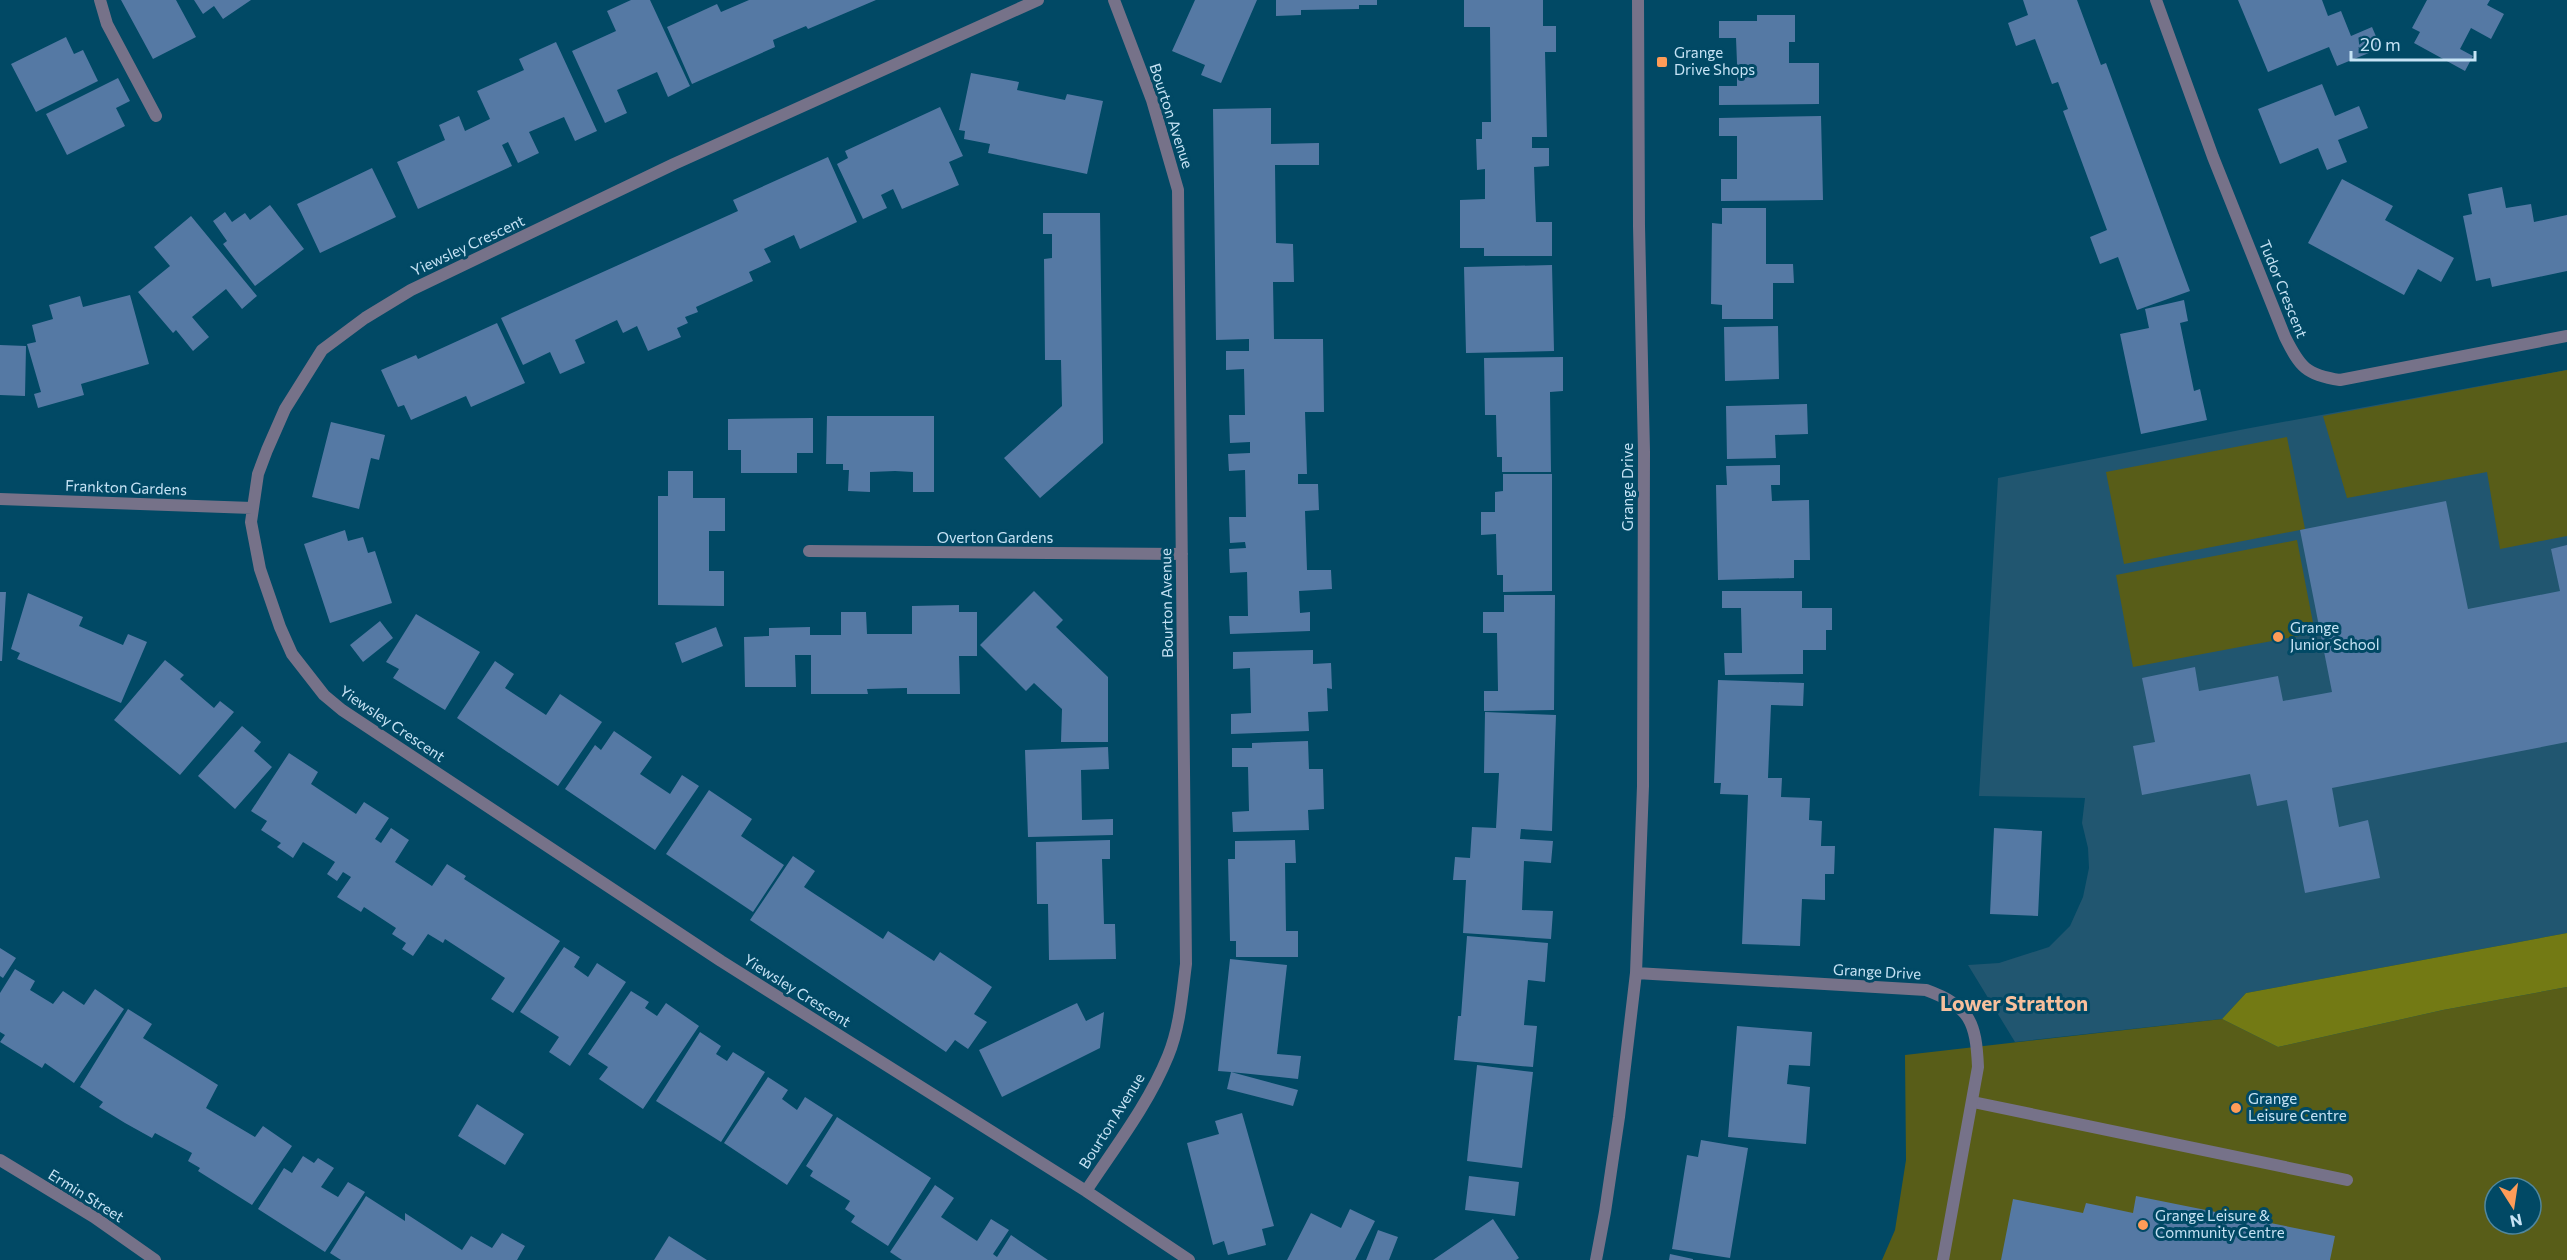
<svg xmlns="http://www.w3.org/2000/svg" width="2567" height="1260" viewBox="0 0 2567 1260" font-family="Commissioner,sans-serif">
<rect width="100%" height="100%" fill="#014965"/>
<!-- built -->
<path fill="#215670" d="M2567 370V933L2246 993 2222 1019 2015 1042 1968 965 1999 963 2049 947 2070 926 2083 897 2089 868 2088 848 2082 823 2085 798 1979 796 1998 478 2245 429Z"/>
<!-- green -->
<path fill="#585d18" fill-rule="evenodd" d="M2567 370V536L2500 549 2487 472 2347 498 2323 416Z
M2287 437 2305 529 2124 564 2106 472Z
M2297 540 2315 633 2133 667 2116 575Z
M2567 987V1260H1882L1895 1230 1906 1160 1905 1055 2222 1019 2278 1047 2443 1010ZM2495 1188H2531V1224H2495Z"/>
<!-- forest -->
<path fill="#737a14" d="M2567 933V987L2443 1010 2278 1047 2222 1019 2246 993Z"/>
<!-- building -->
<path fill="#5579a4" d="M121 0H176L196 37 153 59Z
M194 0H251L223 19 214 6 203 14Z
M631 0H650L690 86 668 97 657 72 617 90 627 113 605 123 572 51 616 31 607 11Z
M749 0H876L808 29 806 26 773 40 775 47 692 84 667 27 717 4 721 12Z
M1195 0H1257L1221 83 1201 75 1205 65 1172 51Z
M1276 0H1377V5H1359V9L1301 10V15L1276 16Z
M1464 0H1543V26H1556V52H1545L1547 137H1532V148H1549V166L1534 167 1535 198 1536 222H1552V256H1484V248H1460V200L1485 199V169L1477 170 1476 139H1482V122H1491L1490 27H1464Z
M2023 0H2077L2101 65 2106 63 2190 291 2137 310 2118 257 2100 264 2090 237 2107 230 2063 111 2068 109 2058 82 2052 84 2035 39 2016 46 2008 23 2028 15Z
M2238 0H2322L2328 16 2341 11 2351 36 2372 27 2381 48 2337 66 2329 47 2268 72Z
M2427 0H2490L2487 5 2504 14 2491 39 2471 28 2460 49 2473 56 2465 71 2414 43 2420 32 2412 28Z
M1757 15H1795V42H1789V63H1819V104L1719 105V86H1737V63L1736 38H1719V21H1757Z
M66 37 74 54 83 50 98 81 36 112 11 64Z
M556 42 597 131 575 141 564 117 529 132 539 153 518 163 508 142 502 145 512 166 418 209 397 162 445 140 439 125 459 116 465 131 490 119 477 91 524 70 519 59Z
M971 73 1019 82 1017 90 1065 100 1067 94 1103 101 1087 174 988 153 990 144 964 139 965 131 959 130Z
M118 78 130 101 116 108 125 126 67 155 46 114Z
M2322 84 2335 116 2359 106 2368 128 2338 140 2347 162 2327 170 2318 148 2280 164 2258 109Z
M940 107 963 156 949 162 959 185 902 209 893 189 881 195 887 208 863 219 837 164 848 158 845 151Z
M1271 108V144L1319 143V165H1275L1276 243 1293 244 1294 282H1273L1274 339H1323L1324 412H1305L1307 474H1298V484H1318L1319 510 1305 511 1307 570H1331L1332 589 1299 591 1300 613 1310 612V631L1230 634 1229 616H1248L1247 572 1230 573 1229 549 1246 548 1245 542 1230 543 1229 517H1246L1245 470 1229 471 1228 454 1250 453V442L1230 443 1229 415H1245L1244 369 1226 370V351H1249V339L1216 340 1213 109Z
M1821 116 1823 200 1721 201V179H1737V136H1719V118Z
M828 157 857 222 800 249 794 235 764 249 771 262 749 272 753 281 696 307 698 312 685 317 688 323 677 328 681 337 648 351 637 326 623 333 617 320 575 340 585 363 560 374 550 352 523 365 501 318 738 211 733 200Z
M372 168 396 217 320 253 297 204Z
M2342 179 2393 206 2385 220 2454 258 2441 282 2418 269 2404 295 2308 243Z
M2502 187 2506 208 2531 204 2534 222 2567 215V271L2492 287 2490 278 2476 281 2463 216 2472 214 2468 194Z
M270 205 304 249 255 286 223 244 227 241 213 221 225 212 232 222 245 213 250 220Z
M1722 208H1766V264H1793L1794 283H1773V319H1722V305L1711 304 1712 223 1722 224Z
M1043 213H1100L1103 443 1040 498 1004 458 1062 406 1061 360H1045L1044 259 1052 258V234H1043Z
M191 216 257 296 242 309 226 289 192 317 209 337 193 351 176 330 173 333 138 292 170 266 154 247Z
M1552 265 1554 351 1466 353 1464 267Z
M130 295 149 364 81 384 84 395 38 408 34 394 41 392 27 344 36 342 32 325 53 319 49 305 80 296 83 307Z
M2184 300 2188 321 2180 323 2194 391 2200 389 2207 420 2141 434 2120 334 2149 328 2145 309Z
M497 323 525 383 471 407 466 396 411 420 404 405 398 407 381 370 416 355 418 359Z
M1778 326 1779 379 1725 381 1724 327Z
M0 345 26 346 25 396 0 395Z
M1563 357V391L1550 392 1551 472H1502V457H1497L1496 415H1485L1484 358Z
M1807 404 1808 434 1775 435 1776 458 1727 459 1726 406Z
M827 416H934V492H913V472L895 471 870 472V492L848 491 849 470H843V464H826Z
M813 418V453H797V473H741V450H728V419Z
M331 422 385 435 379 460 371 458 359 509 312 497Z
M1780 465V485H1771L1772 501 1809 500 1810 560H1794V578L1718 580 1716 485H1727L1726 466Z
M668 471H693V498H725V531H709V571H724V606L658 605V496H668Z
M1503 474H1552V591L1503 592V575H1497L1496 534 1481 535V512H1495V492L1503 491Z
M2446 501 2468 609 2560 591 2551 549 2567 545V742L2332 788 2339 827 2368 820 2380 878 2305 893 2287 800 2257 806 2250 774 2142 795 2133 746 2155 742 2142 678 2195 667 2199 691 2278 676 2283 701 2332 692 2300 530Z
M345 530 348 541 363 537 368 553 375 551 392 603 330 623 304 544Z
M1034 591 1063 620 1056 627 1108 677V742H1061L1062 709 1034 683 1026 691 980 645Z
M1722 591H1802V608H1832V630H1826V650H1803V674L1725 675 1724 653H1742L1741 608H1722Z
M0 592H6L2 661H0Z
M28 593 83 617 79 626 123 645 128 634 147 642 121 703 17 659 20 653 11 649Z
M1504 595H1555L1554 710 1484 711V691H1498L1497 633H1483V612H1504Z
M959 605V612H977V656H959L960 694H907V688L867 689 868 694H811V655H795L796 687H745L744 637 769 636V628L810 627V635H841V612H866L867 634H912V606Z
M416 614 480 652 445 710 393 678 399 669 386 662Z
M380 621 393 638 363 662 350 645Z
M716 627 723 646 682 663 675 643Z
M1313 650V664L1331 663 1332 689 1327 688 1328 711 1308 712 1309 731 1231 734V714L1251 713 1250 668 1233 669V652Z
M165 660 184 675 180 679 214 708 220 701 234 712 180 775 114 720Z
M495 661 514 674 505 688 546 715 560 694 602 722 558 786 457 718Z
M1718 680 1804 683 1803 706 1771 705 1768 778H1782L1781 797 1810 798 1809 820 1822 821 1821 846H1835L1834 874H1825V900L1802 899 1800 946 1742 944 1748 795 1720 794 1721 783H1714Z
M1485 712 1556 715 1552 831 1521 829 1520 839 1553 841 1551 863 1524 861 1522 910 1553 911 1551 939 1463 933 1466 880H1453L1455 857 1470 858 1472 827 1496 828 1499 773H1484Z
M242 726 261 742 254 751 272 767 235 809 198 776Z
M614 731 652 757 640 774 670 794 682 775 699 786 655 850 565 789 595 745 601 750Z
M1308 741 1309 769H1323L1324 809 1308 810 1309 830 1233 832 1232 812 1249 811 1248 767H1232V748H1252V743Z
M1108 747 1109 769 1081 770 1082 820 1113 819V835L1028 837 1025 750Z
M289 753 318 772 311 784 356 814 364 802 389 818 375 839 381 843 391 828 409 840 395 862 432 886 447 864 466 876 464 879 560 941 513 1013 491 999 505 978 445 939 443 943 428 934 413 956 402 949 406 943 392 934 396 928 364 907 361 912 337 897 351 877 343 872 337 881 327 874 335 862 303 842 293 858 277 847 281 843 261 830 267 821 251 811Z
M709 790 752 819 741 836 784 865 753 912 666 854Z
M1994 828 2042 831 2038 916 1990 914Z
M1110 840V859H1102L1104 924H1115L1116 959 1049 960 1048 904H1037L1036 842Z
M1295 840 1296 863H1285L1286 931H1298V957H1236V941H1230L1229 899 1228 859H1235V841Z
M793 856 815 871 804 887 883 939 888 931 934 961 940 952 992 987 974 1014 987 1022 968 1049 955 1040 946 1052 750 920Z
M1467 936 1548 943 1545 982 1528 980 1524 1025 1537 1026 1533 1067 1454 1060 1458 1016H1461Z
M564 947 580 957 574 967 588 977 597 963 626 982 570 1066 549 1052 559 1037 520 1012Z
M0 948 16 958 3 978 0 976Z
M1230 959 1287 965 1277 1054 1301 1056 1298 1079 1231 1072 1298 1090 1293 1106 1227 1089 1231 1072 1218 1071Z
M15 969 35 981 30 990 53 1004 63 991 84 1005 95 989 124 1009 74 1083 45 1063 42 1068 0 1042 5 1035 0 1032V993Z
M631 991 649 1002 645 1008 657 1016 666 1003 699 1026 643 1109 599 1079 608 1067 588 1054Z
M1077 1003 1086 1021 1104 1012 1100 1048 1002 1097 979 1050Z
M128 1009 152 1024 143 1038 218 1085 206 1108 255 1137 263 1126 292 1146 252 1205 198 1171 200 1168 188 1161 192 1153 155 1133 152 1138 125 1123 99 1107 103 1102 80 1087Z
M1737 1026 1812 1032 1810 1066 1789 1065 1787 1084 1810 1087 1806 1144 1728 1137Z
M700 1032 721 1046 716 1054 727 1061 733 1052 765 1072 721 1142 656 1101Z
M1477 1065 1533 1072 1522 1168 1467 1161Z
M768 1077 788 1090 782 1099 797 1110 805 1097 833 1115 787 1185 724 1143Z
M477 1104 524 1134 505 1165 458 1136Z
M1242 1113 1274 1226 1262 1229 1266 1245 1228 1255 1224 1241 1213 1245 1187 1143 1219 1134 1215 1121Z
M837 1117 931 1178 888 1246 851 1222 855 1216 845 1209 850 1201 810 1176 813 1171 806 1166Z
M1701 1140 1748 1148 1730 1258 1672 1249 1687 1155 1698 1157Z
M303 1156 314 1163 318 1158 334 1168 321 1187 338 1197 348 1182 365 1192 325 1252 258 1209 284 1168 292 1173Z
M1469 1176 1519 1182 1515 1216 1465 1210Z
M935 1185 954 1198 941 1217 977 1241 991 1219 1009 1230 993 1254 997 1257 1011 1235 1048 1260H902L890 1252Z
M366 1196 405 1221V1213L462 1250 471 1236 492 1248 502 1233 525 1246 517 1260H341L330 1253Z
M2136 1196 2335 1236 2330 1260H2001L2013 1199 2083 1213 2086 1203 2133 1213Z
M1350 1209 1375 1221 1355 1260H1287L1311 1213 1341 1228Z
M1493 1219 1519 1258 1516 1260H1433Z
M1378 1230 1398 1237 1389 1260H1366Z
M669 1236 707 1260H654Z
M1670 1254 1693 1259V1260H1669Z"/>
<g fill="none" stroke-linecap="round" stroke-linejoin="round">
<!-- service -->
<path stroke="#767289" stroke-width="12" d="M100 0 107 24 156 116
M1973 1102 2347 1180"/>
<!-- minor -->
<path stroke="#767289" stroke-width="12" d="M1038 0 674 164 411 290 365 318 322 350 285 409 267 450 258 474 251 522 260 569 280 627 292 654 324 695 342 710 721 961 1086 1191 1189 1260
M2156 0 2213 157 2285 337C2300 367 2306 375 2340 380L2567 336
M0 499 252 508
M809 551 1182 554
M1636 973 1926 990C1970 1006 1976 1022 1978 1067L1943 1260
M1086 1191C1115 1147 1148 1105 1168 1056 1180 1027 1182 995 1186 964L1178 190 1152 100 1114 0
M1596 1260 1605 1212 1619 1117 1636 973 1643 786 1644 452 1639 226 1638 0"/>
<!-- tertiary -->
<path stroke="#767289" stroke-width="12" d="M0 1160 94 1217 155 1260"/>
</g>
<!-- markers -->
<g fill="#fe9c58" stroke="#014965" stroke-width="2">
<rect x="1656" y="56" width="12" height="12" rx="3"/>
<circle cx="2278" cy="637" r="6"/>
<circle cx="2236" cy="1108" r="6"/>
<circle cx="2143" cy="1225" r="6"/>
</g>
<g text-anchor="middle" stroke-width="6" stroke-linejoin="round" paint-order="stroke">
<!-- poi labels -->
<g font-size="15" fill="#c6e3f5" stroke="#014965" text-anchor="start">
<text x="1674" y="58">Grange<tspan x="1674" dy="17">Drive Shops</tspan></text>
<text x="2290" y="633">Grange<tspan x="2290" dy="17">Junior School</tspan></text>
<text x="2248" y="1104">Grange<tspan x="2248" dy="17">Leisure Centre</tspan></text>
<text x="2155" y="1221">Grange Leisure &amp;<tspan x="2155" dy="17">Community Centre</tspan></text>
</g>
<!-- street labels -->
<g font-size="15" fill="#c6e3f5" stroke="#014965">
<text transform="translate(1171 116) rotate(72)" y="5">Bourton Avenue</text>
<text transform="translate(468 246) rotate(-25)" y="5">Yiewsley Crescent</text>
<text transform="translate(2283 289) rotate(68)" y="5">Tudor Crescent</text>
<text transform="translate(1628 487) rotate(-90)" y="5">Grange Drive</text>
<text transform="translate(126 488) rotate(2)" y="5">Frankton Gardens</text>
<text x="995" y="543">Overton Gardens</text>
<text transform="translate(1167 603) rotate(-91)" y="5">Bourton Avenue</text>
<text transform="translate(392 724) rotate(34)" y="5">Yiewsley Crescent</text>
<text transform="translate(1877 972) rotate(3)" y="5">Grange Drive</text>
<text transform="translate(797 991) rotate(32)" y="5">Yiewsley Crescent</text>
<text transform="translate(1112 1121) rotate(-58)" y="5">Bourton Avenue</text>
<text transform="translate(86 1196) rotate(32)" y="5">Ermin Street</text>
</g>
<!-- district labels -->
<g font-size="21" font-weight="bold" fill="#f7bf9c" stroke="#014965">
<text x="2014" y="1011">Lower Stratton</text>
</g>
</g>
<!-- north arrow -->
<g transform="translate(2513 1206) rotate(168)"><circle r="28" fill="#014965" stroke="#50879f" stroke-width="1.5"/>
<path d="M0-4.5L10 22L0 15L-10 22Z" fill="#fe9c58"/>
<text y="-9" font-size="16" font-weight="bold" text-anchor="middle" fill="#c6e3f5">N</text>
</g>
<!-- scale -->
<path d="M2351 51v9h124v-9" fill="none" stroke="#c6e3f5" stroke-width="3"/>
<text x="2360" y="51" font-size="18" fill="#c6e3f5" stroke="#014965" stroke-width="4.5" paint-order="stroke">20 m</text>
</svg>
